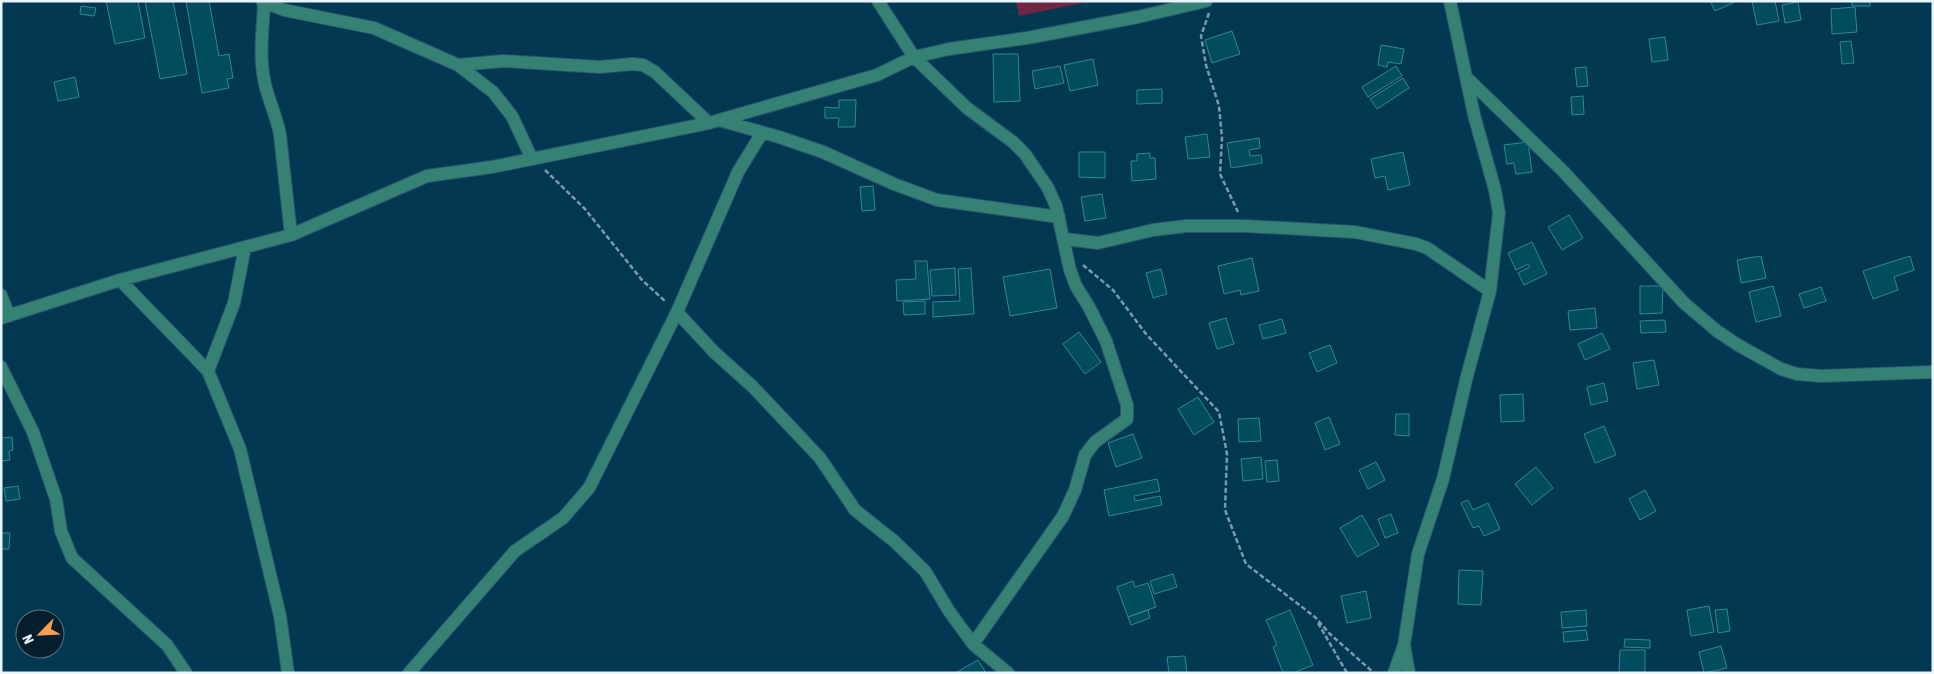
<svg xmlns="http://www.w3.org/2000/svg" width="1934" height="674" viewBox="0 0 1934 674" font-family="'Asap Condensed',sans-serif">
<rect width="100%" height="100%" fill="#033853"/>
<!-- green -->
<path fill="#6f2743" d="M1016 1H1092L1019 16Z"/>
<!-- building -->
<path fill="#014d5d" stroke="#2f869d" d="M106 1H138L145 38 115 44Z
M145 1H173L187 74 160 79Z
M186 1H209L219 56 229 54 233 78 227 79 229 88 202 93Z
M1710 1H1732L1733 3 1715 11Z
M1752 1H1775L1779 21 1757 25Z
M1852 1H1870V6H1852Z
M1798 2 1801 20 1785 23 1782 5Z
M81 6 96 8 94 16 80 14Z
M1855 7 1857 32 1832 34 1831 9Z
M1232 31 1240 54 1212 63 1205 40Z
M1665 37 1668 60 1652 62 1649 39Z
M1851 41 1854 63 1842 64 1840 42Z
M1381 45 1404 49 1401 64 1388 62 1387 67 1378 65Z
M993 54H1018L1020 101 994 102Z
M1093 59 1098 85 1070 91 1064 65Z
M1060 66 1064 83 1035 89 1032 71Z
M1396 66 1402 76 1368 97 1362 87Z
M1586 67 1588 86 1577 87 1575 68Z
M75 77 79 97 58 101 54 82Z
M1403 78 1409 88 1377 109 1370 99Z
M1162 89V103L1137 104V90Z
M1583 96 1584 114 1572 115 1571 97Z
M839 100H856L855 127H838L839 118H825V107L839 108Z
M1207 134 1210 157 1188 159 1185 137Z
M1259 138 1260 148 1249 150 1250 156 1261 155 1262 163 1231 168 1227 143Z
M1528 142 1532 172 1516 174 1514 163 1507 164 1504 145Z
M1079 152H1105V178L1079 177Z
M1403 152 1410 185 1388 190 1385 176 1375 178 1371 159Z
M1150 153V158H1155L1156 179 1132 181 1131 161H1137V154Z
M873 186 875 210 862 211 860 187Z
M1102 194 1106 218 1085 221 1081 197Z
M1569 215 1583 238 1562 250 1548 227Z
M1532 242 1547 274 1524 285 1518 273 1530 267 1528 264 1516 270 1508 253Z
M1761 256 1766 278 1741 283 1737 260Z
M1910 256 1914 270 1894 277 1898 290 1873 299 1863 271Z
M1252 258 1259 291 1241 295 1240 290 1224 294 1218 266Z
M915 261H927L930 299 897 301 896 280 916 279Z
M955 268 956 295 932 296 930 270Z
M971 268 974 314 933 317V302L960 301 958 269Z
M1050 269 1057 308 1010 316 1003 277Z
M1161 269 1167 294 1153 298 1146 273Z
M1640 286H1663L1662 313 1640 314Z
M1773 286 1781 316 1756 322 1749 292Z
M1821 287 1826 301 1804 308 1799 294Z
M925 301V314L904 315 903 302Z
M1595 308 1597 328 1570 330 1568 311Z
M1226 318 1234 344 1217 349 1209 323Z
M1282 319 1286 333 1263 339 1259 325Z
M1665 320 1666 332 1641 333 1640 321Z
M1079 332 1101 362 1085 374 1063 344Z
M1602 333 1610 349 1585 360 1578 344Z
M1330 345 1337 363 1317 372 1309 353Z
M1654 360 1659 385 1637 389 1633 363Z
M1604 383 1608 401 1591 405 1587 387Z
M1523 394 1524 421 1501 422 1500 395Z
M1198 397 1214 422 1194 435 1178 409Z
M1396 414H1409V436L1395 435Z
M1329 417 1340 444 1325 450 1315 423Z
M1259 418 1261 441 1239 442 1238 419Z
M1604 426 1616 455 1595 463 1584 434Z
M1133 434 1142 458 1116 467 1108 443Z
M12 437 13 450 9 451 10 460 1 461V438Z
M1261 457 1263 479 1243 481 1241 459Z
M1277 460 1279 481 1267 482 1265 461Z
M1376 462 1385 480 1368 489 1359 470Z
M1536 467 1553 488 1532 505 1515 484Z
M1157 479 1160 491 1134 496 1135 501 1160 496 1162 505 1109 516 1104 490Z
M18 486 20 499 6 501 4 488Z
M1645 490 1656 511 1640 520 1629 499Z
M1468 500 1473 510 1488 503 1500 529 1484 536 1479 526 1473 528 1461 503Z
M1391 514 1398 533 1385 538 1378 519Z
M1362 515 1379 545 1357 557 1340 528Z
M1 533H10L9 549H1Z
M1459 570 1483 571 1481 605 1458 604Z
M1173 574 1177 587 1154 594 1150 581Z
M1133 581 1135 587 1148 583 1156 607 1128 617 1117 587Z
M1366 591 1371 618 1347 623 1341 596Z
M1709 606 1714 632 1691 636 1687 610Z
M1727 609 1730 631 1718 633 1715 610Z
M1148 610 1150 618 1131 625 1128 617Z
M1290 610 1313 665 1293 673H1283L1273 647 1277 645 1266 620Z
M1586 610 1587 626 1562 628 1561 612Z
M1586 630 1588 640 1564 642 1563 632Z
M1625 639 1650 640V648L1624 647Z
M1721 646 1727 668 1704 673 1699 652Z
M1620 650H1645V673H1619Z
M1185 656 1187 673H1169L1167 657Z
M978 660 986 673H958L957 672Z"/>
<g fill="none" stroke-linecap="round" stroke-linejoin="round">
<!-- minor casing -->
<g stroke="#28566e" stroke-width="14">
<path id="minor" d="M262 1 284 10 374 28 458 65 503 61 600 67 632 64 643 65 655 72 709 123
M878 1 914 57 967 108 1013 142 1025 154 1048 188 1056 206 1070 270 1076 286 1089 307 1106 341 1127 405V419L1095 442 1085 455 1075 490 1063 516 973 644
M264 2C263 28 259 54 264 79 267 98 277 116 280 135L291 235
M458 65 493 92 512 116 532 159
M1466 77 1563 171 1684 303 1717 331 1738 345 1781 369 1797 374 1821 376 1933 372
M719 120 779 137 823 152 894 184 937 200 1059 217
M1065 239 1098 243 1153 230 1186 226H1245L1355 232 1416 244 1427 248 1490 291
M120 280 208 371 240 449 280 616 288 673
M1 295 9 316
M677 312 714 352 753 387 820 458 855 510 894 541 925 571 949 611 973 644 1008 673
M1 318 120 280 291 235 427 176 492 167 709 123 877 75 914 57 949 49 1027 38 1138 17 1206 1
M1 367 33 432 56 499 61 531 72 558 167 645 186 673
M208 371 234 303 245 247
M1404 645 1409 673
M409 673 515 551 563 518 589 488 677 312 738 172 762 133
M1394 673 1404 645 1418 554 1443 479 1467 376 1490 291 1499 213 1495 190 1474 115 1450 1"/>
</g>
<!-- path -->
<path stroke="#7b9bac" stroke-width="2.5" stroke-dasharray="5 2.5" stroke-linecap="butt" d="M1209 13 1201 36 1206 65 1219 106 1222 138 1220 174 1238 212
M545 170 585 209 642 280 666 302
M1083 265 1113 290 1146 334 1219 412 1227 454 1225 510 1246 564 1315 617 1330 634 1374 673
M1318 623 1347 673"/>
<!-- minor -->
<use href="#minor" stroke="#358274" stroke-width="12"/>
</g>
<!-- border -->
<rect width="1934" height="674" fill="none" stroke="#e9f5fe" stroke-width="5"/>
<!-- north arrow -->
<g transform="translate(40 634) rotate(246)"><circle r="24" fill="#041e2d" stroke="#607481"/>
<path d="M0-4L9 19L0 12L-9 19Z" fill="#fa9f4f"/>
<text y="-8" font-size="14" font-weight="bold" text-anchor="middle" fill="#e9f5fe">N</text>
</g>
</svg>
